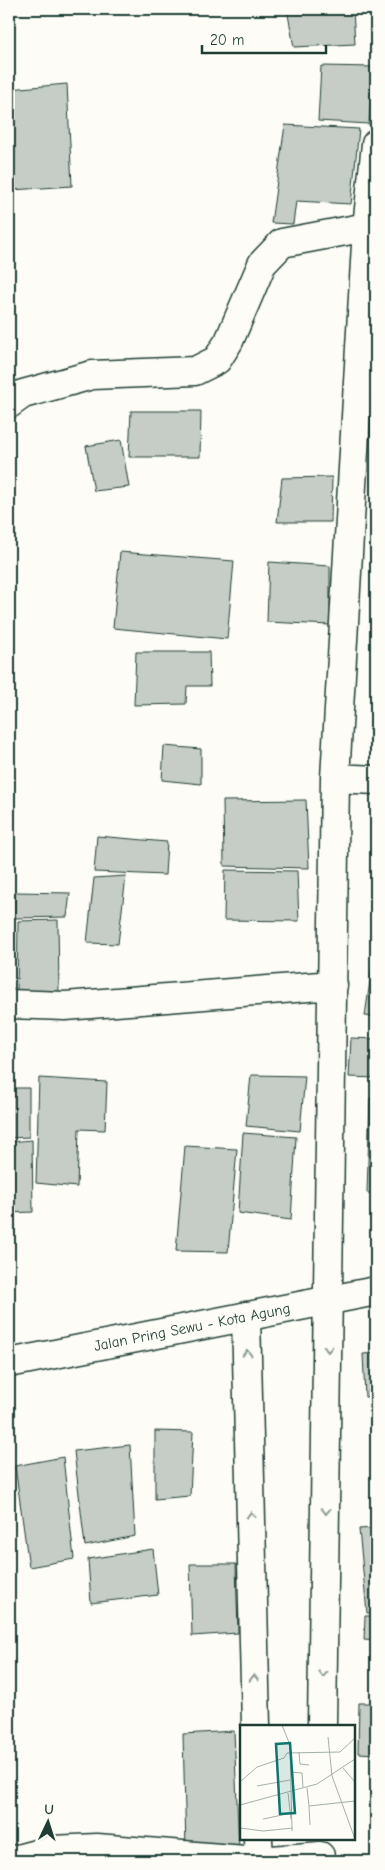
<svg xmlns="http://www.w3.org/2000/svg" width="385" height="1870" viewBox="0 0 385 1870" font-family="'Comic Neue',sans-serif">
<rect width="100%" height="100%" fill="#fdfcf7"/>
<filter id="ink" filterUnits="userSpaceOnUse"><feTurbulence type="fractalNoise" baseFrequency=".02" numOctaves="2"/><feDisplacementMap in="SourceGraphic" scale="10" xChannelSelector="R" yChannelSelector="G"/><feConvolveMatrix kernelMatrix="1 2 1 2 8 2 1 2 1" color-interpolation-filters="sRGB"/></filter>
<g filter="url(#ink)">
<!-- building -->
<path fill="#c6cdc7" stroke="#1f3d34" d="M287 9H353L355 44 294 47Z
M321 66 373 67 369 124 318 121Z
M67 84 72 186 12 190 9 150V89Z
M285 125 359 129 351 204 296 201 293 224 271 223Z
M131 411H201L200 457H129Z
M121 440 129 487 94 491 86 446Z
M332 477 331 522H277L282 478Z
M120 552 234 561 227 639 113 628Z
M269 562 330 566V625L267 622Z
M136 652H209L210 686H187L186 704 134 705Z
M164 746 201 749V784L162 780Z
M306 800 309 868 224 866 223 801Z
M97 836 167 842 165 875 94 872Z
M225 870 297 871 299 921 224 920Z
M126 876 118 944 87 943 94 878Z
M15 892 70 893 67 917 15 918Z
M58 920 59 993 17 992 18 921Z
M372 967H376V1017L365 1016Z
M351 1038 376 1039V1078L349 1077Z
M251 1075 305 1076 300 1131 246 1126Z
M39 1078 107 1082 105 1130 79 1129 77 1187 36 1183Z
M9 1088H29V1137L9 1138Z
M370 1098H376V1193H367Z
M243 1133 296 1137 291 1220 238 1213Z
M32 1140 33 1212 9 1213V1142Z
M185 1146 237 1149 228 1252 176 1251Z
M376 1353V1396L365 1397 363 1354Z
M155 1431 193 1432 190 1496 155 1499Z
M130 1445 135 1536 85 1546 74 1451Z
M63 1457 74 1559 29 1567 15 1466Z
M376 1528V1613H367L359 1529Z
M153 1549 158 1595 91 1603 88 1559Z
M190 1564H236L238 1633 192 1636Z
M365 1616H376V1641L364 1640Z
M359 1703H376V1754L358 1753Z
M234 1731 239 1850 186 1848 183 1734Z"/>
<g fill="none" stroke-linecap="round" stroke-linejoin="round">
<!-- minor casing -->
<g stroke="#1f3d34" stroke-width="31">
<path id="minor" d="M9 404 23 394 92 375 195 371 217 360 229 341 262 264 282 243 367 227 376 228
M335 778 376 780
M9 1004 65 1006 333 985
M246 1316 256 1726
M322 1726 335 778 367 227 376 144
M258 1839 259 1861
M10 1861 51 1850 97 1848 257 1861
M260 1861 320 1856"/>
</g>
<!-- highway casing -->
<g stroke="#1f3d34" stroke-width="31">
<path id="highway" d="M9 1363 376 1291"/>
</g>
<!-- minor -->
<use href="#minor" stroke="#fdfcf7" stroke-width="28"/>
<!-- highway -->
<use href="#highway" stroke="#fdfcf7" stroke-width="28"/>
</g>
<!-- one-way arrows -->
<defs><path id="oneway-chevron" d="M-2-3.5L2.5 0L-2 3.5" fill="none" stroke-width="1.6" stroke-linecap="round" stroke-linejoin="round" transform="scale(1.25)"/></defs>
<g stroke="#8e9c96">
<use href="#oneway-chevron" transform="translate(328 1349) rotate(91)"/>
<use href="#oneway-chevron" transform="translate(247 1353) rotate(-91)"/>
<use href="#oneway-chevron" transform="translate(326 1511) rotate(91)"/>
<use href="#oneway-chevron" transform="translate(251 1515) rotate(-91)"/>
<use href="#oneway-chevron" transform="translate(323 1674) rotate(91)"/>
<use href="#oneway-chevron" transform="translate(254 1678) rotate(-91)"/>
</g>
</g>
<g text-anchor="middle" stroke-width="4.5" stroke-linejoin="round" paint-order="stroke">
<!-- street labels -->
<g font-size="15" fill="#1f3d34" stroke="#fdfcf7">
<text transform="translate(192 1327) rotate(-11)" y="5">Jalan Pring Sewu - Kota Agung</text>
</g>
</g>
<!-- overview -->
<g transform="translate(240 1725)">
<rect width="115" height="115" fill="#fdfcf7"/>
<path fill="none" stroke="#a4b0a9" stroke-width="1" d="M42 0 50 20 52 106M88 12 92 51 115 114M59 27 60 39 69 40M103 43 115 57M50 47 62 48 63 62M0 57 17 42 44 33 47 28 100 27 115 13M17 61 50 55M67 63 69 81 115 76M48 68 51 94M0 80 77 59 115 34M69 81 70 100M23 94 52 88M0 103 23 106 53 103"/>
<path fill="#0f766e" fill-opacity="0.15" stroke="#0f766e" stroke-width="2.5" d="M50 18 55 88 40 89 36 19Z"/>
<rect width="115" height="115" fill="none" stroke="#1f3d34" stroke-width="2.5"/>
</g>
<!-- margin -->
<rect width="385" height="1870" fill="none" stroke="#fdfcf7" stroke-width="30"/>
<rect x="15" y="15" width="355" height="1840" fill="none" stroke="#1f3d34" stroke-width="2" filter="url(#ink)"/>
<!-- north arrow -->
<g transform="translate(48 1822) rotate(4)" stroke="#fdfcf7" stroke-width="4" paint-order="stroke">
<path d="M0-4L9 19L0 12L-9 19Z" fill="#1f3d34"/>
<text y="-8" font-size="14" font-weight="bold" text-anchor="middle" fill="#1f3d34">U</text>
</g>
<!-- scale -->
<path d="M202 45v8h124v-8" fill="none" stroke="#1f3d34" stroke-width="2.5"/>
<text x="210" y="45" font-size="15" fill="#1f3d34" stroke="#fdfcf7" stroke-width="4" paint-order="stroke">20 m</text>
</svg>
